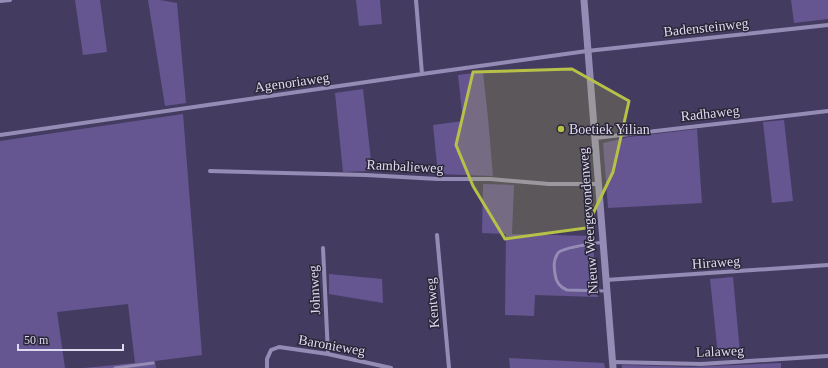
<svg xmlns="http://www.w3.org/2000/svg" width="828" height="368" viewBox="0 0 828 368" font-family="Georgia,serif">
<rect width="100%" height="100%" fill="#443c60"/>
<!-- green -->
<path fill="#655692" d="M75 0H100L107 52 83 55Z
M148 0H160L177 3 186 103 165 106Z
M356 0H380L382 24 359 26Z
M791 0H828V19L794 23Z
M483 72 488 118 493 176 438 174 433 125 463 121 458 75Z
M363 89 371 160 370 171 343 172 335 93Z
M183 114 202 355 155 361 156 368H84L135 363 128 304 57 312 65 368H0V141Z
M784 120 793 201 772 203 763 122Z
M697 129 702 203 608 208 603 143 629 137Z
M483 184 514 185 512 234 592 236 598 297 535 295 534 316 505 315 506 234 482 233Z
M329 274 382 279 383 303 329 294Z
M733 277 740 353 718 355 710 279Z
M509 358 604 363 605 368H510Z
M781 363V368H622V365L691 367Z"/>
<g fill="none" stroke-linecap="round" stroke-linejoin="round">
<!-- service -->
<path stroke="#948cb5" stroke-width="3" d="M603 242C593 244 563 247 558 253 553 260 554 267 555 274 556 283 560 287 567 290L607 291
M115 368 153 363"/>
<!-- minor -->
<path stroke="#948cb5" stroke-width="4" d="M416 0 422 74
M0 1 10 0
M0 135 422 74 587 51 828 25
M595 138 828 111
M210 171 366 175 438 179H490L549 184H598
M437 235 449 368
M323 248 328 354
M606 280 828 265
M612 362 701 364 828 356
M267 368V359L271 350 279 347 328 354 391 368"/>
<!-- tertiary -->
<path stroke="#948cb5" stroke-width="7" d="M584 0 613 368"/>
</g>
<!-- marked area -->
<path fill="#b7c148" fill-opacity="0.2" stroke="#b7c148" stroke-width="3" stroke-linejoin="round" d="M572 69 629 101 613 172 586 228 505 239 473 186 456 145 473 72Z"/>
<!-- markers -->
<circle fill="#b7c148" stroke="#2a2637" stroke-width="1.5" cx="561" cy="129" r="4"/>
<g text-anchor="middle" stroke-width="3" stroke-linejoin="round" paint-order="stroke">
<!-- street labels -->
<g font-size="14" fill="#dedaf0" stroke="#2a2637">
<text transform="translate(706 27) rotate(-6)" y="5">Badensteinweg</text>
<text transform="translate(292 82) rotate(-8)" y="5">Agenoriaweg</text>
<text transform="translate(710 113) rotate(-6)" y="5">Radhaweg</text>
<text transform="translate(405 166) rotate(3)" y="5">Rambalieweg</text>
<text transform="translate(588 221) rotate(-94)" y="5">Nieuw Weergevondenweg</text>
<text transform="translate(716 262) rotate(-4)" y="5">Hiraweg</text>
<text transform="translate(314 290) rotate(-93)" y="5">Johnweg</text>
<text transform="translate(432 303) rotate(-95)" y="5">Kentweg</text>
<text transform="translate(332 345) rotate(10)" y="5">Baronieweg</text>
<text transform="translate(720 351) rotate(-2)" y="5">Lalaweg</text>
</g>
<!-- poi labels -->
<g font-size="14" fill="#dedaf0" stroke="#2a2637" text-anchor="start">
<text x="569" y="134">Boetiek Yilian</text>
</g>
</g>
<!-- scale -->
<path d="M18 344v6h105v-6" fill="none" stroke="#dedaf0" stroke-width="2"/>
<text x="24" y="344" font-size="12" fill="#dedaf0" stroke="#2a2637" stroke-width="3" paint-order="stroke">50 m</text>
</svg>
